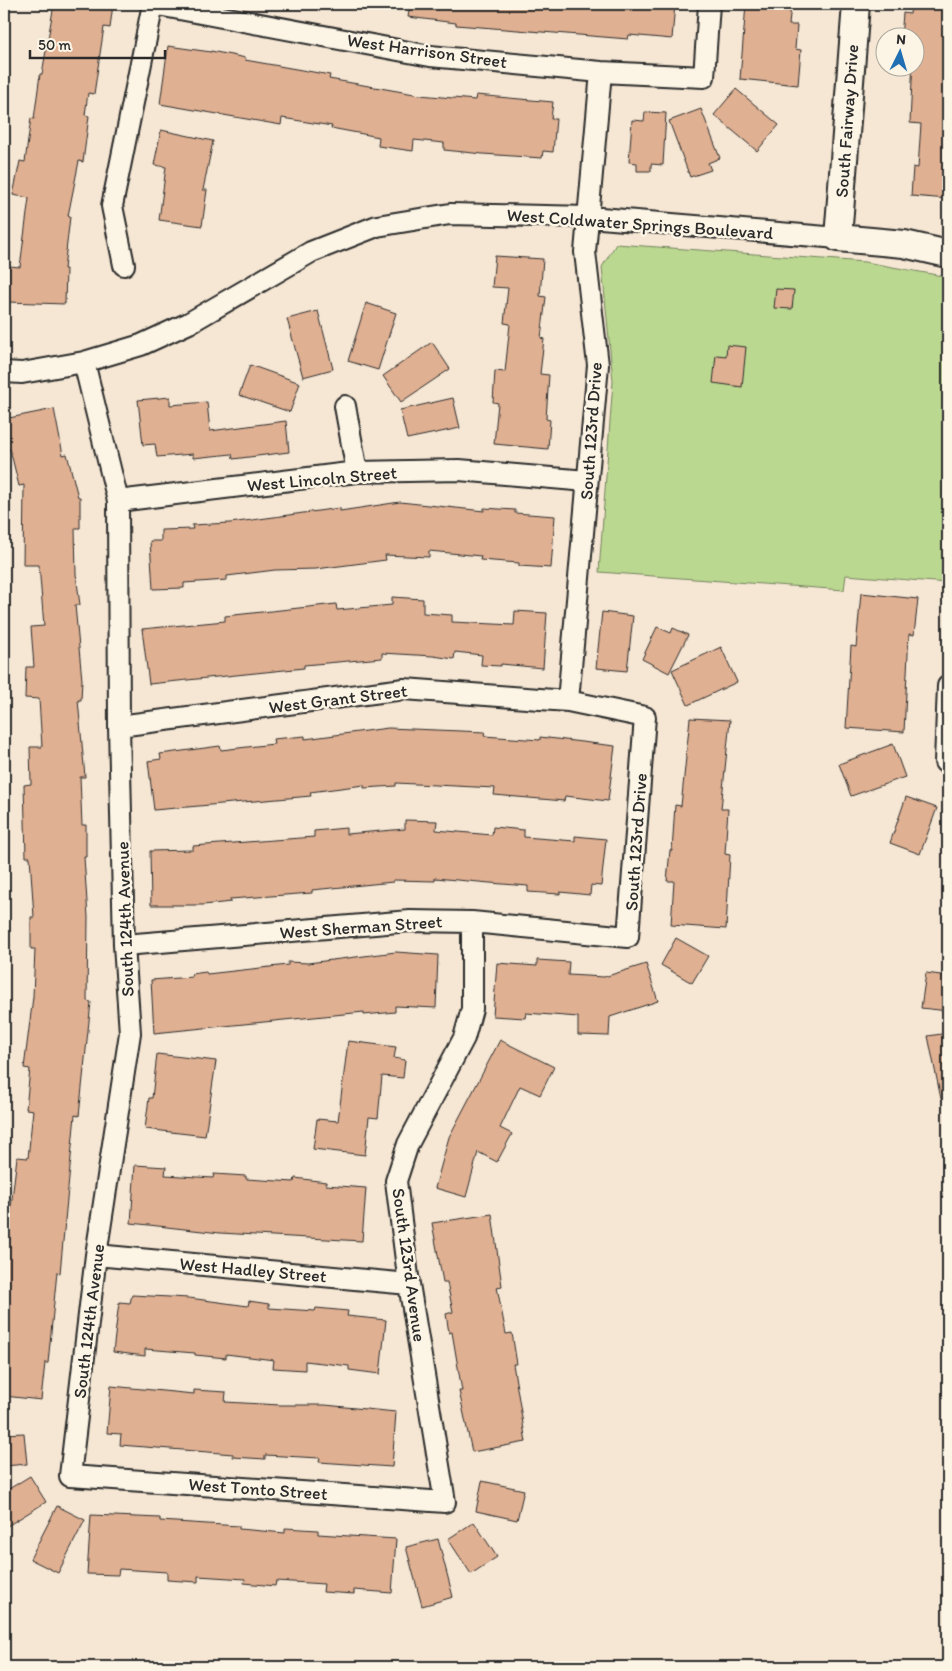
<svg xmlns="http://www.w3.org/2000/svg" width="952" height="1671" viewBox="0 0 952 1671" font-family="Itim,sans-serif">
<rect width="100%" height="100%" fill="#f6e7d4"/>
<filter id="ink" filterUnits="userSpaceOnUse"><feTurbulence type="fractalNoise" baseFrequency=".02" numOctaves="2"/><feDisplacementMap in="SourceGraphic" scale="10" xChannelSelector="R" yChannelSelector="G"/><feConvolveMatrix kernelMatrix="1 2 1 2 8 2 1 2 1" color-interpolation-filters="sRGB"/></filter>
<g filter="url(#ink)">
<!-- green -->
<path fill="#bbd890" stroke="#73825e" d="M616 244 865 262 948 277V583L846 575 844 590 599 572 613 381 602 267Z"/>
<!-- building -->
<path fill="#e0b092" stroke="#2b2b2b" d="M54 4H113L110 28 104 27 94 94 88 93 85 115 89 116 83 162 79 161 68 216 70 217 64 269H66L65 304 7 302 9 266 20 267 29 198 13 195 20 161 25 162 31 118 34 119 40 74H42Z
M410 4H675L672 39 629 35 628 39 456 25V23L408 17Z
M746 4H791L789 25H797L795 49 801 50 798 85 740 79Z
M911 4H948V199L911 196 913 167 918 168 921 124 910 123 914 38H901L903 13 910 14Z
M168 46 211 52V51L246 58 245 60 330 75 329 79 420 95 475 100 476 95 553 102 551 119H556L553 152 543 151 542 158 483 154 444 150V143L414 140 413 151 378 146 379 137 331 128 332 126 282 118 281 125 160 104Z
M736 89 779 125 757 151 714 115Z
M701 109 720 158 708 163 711 170 690 177 669 121Z
M645 112 666 113 663 165 651 164V171H637V163L629 162 632 120 644 121Z
M161 130 213 141 203 190H207L202 226 159 220 166 167 154 165Z
M495 256 543 259 540 296 546 297 541 338 544 339 540 374 549 375 546 419 550 420 548 449 494 444 498 403 493 402 495 371 505 372 510 324 504 323 508 288 492 287Z
M776 289 794 290 792 309 774 308Z
M366 303 396 313 378 370 348 361Z
M318 311 333 369 303 377 287 319Z
M432 342 450 369 401 402 383 376Z
M727 345 746 347 742 387 713 383 716 355 726 356Z
M250 365 300 383 290 412 239 395Z
M170 397V405L207 402 210 431 286 421 289 452 233 459 232 454 193 458V454L157 457 155 444 143 445 138 400Z
M453 398 460 428 407 439 400 410Z
M54 409 63 455 67 454 78 497H80V528H75L76 574 80 605H75L82 680 81 700H78L85 777H80L82 825H86V857H84L88 917 87 1001 91 1002 79 1116 75 1115 60 1273 57 1272 48 1363H45L41 1400 4 1396V1248L6 1249 17 1157 28 1158 33 1110 26 1109 30 1069 24 1068 33 997 35 949H31V917H34L30 857H26L24 785 31 784 30 747H42L39 699 25 698 26 667H34L31 627 44 626 39 565H23L24 485 19 486 10 449 4 450V419Z
M400 502 484 511V508L515 510V513L555 516 551 568 519 566V563L480 560 481 556 429 551V557L385 555 386 560 316 569 275 570 227 576V580L184 583V588L153 589 150 541H161V530L193 529 192 525 230 523 340 508V511Z
M861 593 918 599 914 635 909 634 904 732 846 728 851 646 856 647Z
M392 597 423 599V613L452 615V622L514 625 515 611 547 613 543 668 501 664V666L481 665 482 655 455 652 454 659 433 656 382 653V658L304 665V668L149 684 142 629 225 621V616L336 604 337 610 392 605Z
M602 612 633 616 627 671 596 668Z
M657 627 671 633 673 628 688 635 669 673 642 659Z
M721 647 737 682 688 705 672 670Z
M690 718 730 720 721 809H728L725 854 730 855 726 929 671 925 674 881H667L670 850 672 851 675 805 681 806Z
M388 728 485 732 484 736 540 740V737L615 746 608 801 565 796 564 801 494 795 495 788 396 783V786L364 788V785L310 792 311 796 154 810 148 761 161 759 160 754 220 746 221 750 274 744 273 739 305 736V739Z
M893 744 905 777 851 796 839 764Z
M906 797 937 808 920 854 890 843Z
M405 820 437 821 436 830 492 835 493 827 524 830V837L575 841V836L606 839 601 886 591 885 590 895 560 892V894L528 892V886L490 883 435 878V881L393 880V882L312 890V893L230 899 231 902 203 905H151L150 851 193 850V846L314 837V831L346 828V834L405 829Z
M676 938 708 956 692 983 661 965Z
M396 952 438 955 436 1008 395 1006V1012L364 1015V1012L154 1033 151 980 192 977 191 974 206 972 207 974 288 965V962L308 963Z
M537 960 569 962 568 975 604 977 646 964 658 1001 610 1017 609 1036 578 1035V1017L526 1013 525 1018 493 1016 497 963 537 966Z
M926 973 948 976V1011L921 1008Z
M948 1033V1098L941 1099 928 1036Z
M500 1040 554 1067 540 1095 520 1086 500 1128 512 1134 497 1162 478 1152 466 1197 435 1188 449 1137Z
M348 1041 396 1047 394 1058 405 1060 403 1078 382 1076 378 1118 369 1117 365 1155 313 1149 317 1119 338 1121Z
M157 1054 216 1061 205 1136 145 1129 149 1098H152Z
M135 1165 166 1167 165 1175 213 1178 214 1174 246 1176V1179L294 1182 295 1178 326 1182V1185L366 1188 362 1241 220 1233 131 1223Z
M492 1214 502 1286 497 1287 506 1334 512 1333 517 1364H513L526 1442 472 1452 459 1391H462L452 1332 449 1333 446 1314 453 1312 447 1282H443L432 1223Z
M132 1295 189 1298 248 1306 249 1301 269 1304V1308L315 1311 316 1308 348 1311 347 1316 386 1320 380 1374 349 1370V1366L305 1361V1370L273 1368 274 1360 226 1354V1358L195 1355V1353L145 1349V1356L113 1352 119 1302 130 1303Z
M111 1386 194 1394V1390L226 1392 225 1402 280 1405H325L396 1412 392 1467 319 1462 320 1458 265 1455V1459L233 1457V1454L120 1445 121 1434 107 1433Z
M24 1433 27 1464 4 1466V1434Z
M30 1476 46 1502 4 1528V1492Z
M482 1481 524 1490 517 1520 476 1511Z
M57 1506 85 1520 58 1573 30 1559Z
M91 1515 160 1518V1521L239 1526V1529L285 1533V1528L318 1530V1534L396 1539 392 1593 354 1590V1594L323 1592 324 1584 276 1581 275 1586 244 1583 245 1579 198 1576V1582L167 1580V1572L119 1569 118 1575 87 1574Z
M474 1522 497 1557 471 1574 448 1539Z
M438 1539 453 1597 422 1606 406 1547Z"/>
<g fill="none" stroke-linecap="round" stroke-linejoin="round">
<!-- minor casing -->
<g stroke="#2b2b2b" stroke-width="24">
<path id="minor" d="M153 4 430 56 601 72 704 77 709 4
M124 265 112 206 153 4
M84 362 118 501 119 726 124 945 130 1033 96 1255 70 1476 445 1502 409 1284 396 1181 408 1144 464 1038 472 1009V922
M4 372 22 373 84 362 141 345 189 323 311 252 377 226 450 214 589 217 838 238
M345 406 357 472
M118 501 357 472 459 470 587 481
M948 686 945 762H948
M568 701 598 365 585 252 601 72
M119 726 404 689 568 701 645 717 628 937 472 922 410 921 124 945
M96 1255 409 1284"/>
</g>
<!-- tertiary casing -->
<g stroke="#2b2b2b" stroke-width="30">
<path id="tertiary" d="M856 4 838 238 904 244 948 254"/>
</g>
<!-- minor -->
<use href="#minor" stroke="#fcf5e5" stroke-width="20"/>
<!-- tertiary -->
<use href="#tertiary" stroke="#fcf5e5" stroke-width="26"/>
</g>
</g>
<g text-anchor="middle" stroke-width="5" stroke-linejoin="round" paint-order="stroke">
<!-- street labels -->
<g font-size="18" fill="#2b2b2b" stroke="#fcf5e5">
<text transform="translate(427 51) rotate(8)" y="6">West Harrison Street</text>
<text transform="translate(847 121) rotate(-86)" y="6">South Fairway Drive</text>
<text transform="translate(640 224) rotate(4)" y="6">West Coldwater Springs Boulevard</text>
<text transform="translate(591 431) rotate(-86)" y="6">South 123rd Drive</text>
<text transform="translate(322 479) rotate(-5)" y="6">West Lincoln Street</text>
<text transform="translate(338 699) rotate(-7)" y="6">West Grant Street</text>
<text transform="translate(636 842) rotate(-86)" y="6">South 123rd Drive</text>
<text transform="translate(125 919) rotate(-92)" y="6">South 124th Avenue</text>
<text transform="translate(361 927) rotate(-4)" y="6">West Sherman Street</text>
<text transform="translate(409 1265) rotate(82)" y="6">South 123rd Avenue</text>
<text transform="translate(253 1270) rotate(5)" y="6">West Hadley Street</text>
<text transform="translate(89 1321) rotate(-83)" y="6">South 124th Avenue</text>
<text transform="translate(258 1489) rotate(4)" y="6">West Tonto Street</text>
</g>
</g>
<!-- margin -->
<rect width="952" height="1671" fill="none" stroke="#fcf5e5" stroke-width="20"/>
<rect x="10" y="10" width="932" height="1651" fill="none" stroke="#2b2b2b" stroke-width="2" filter="url(#ink)"/>
<!-- north arrow -->
<g transform="translate(900 52) rotate(5)"><circle r="24" fill="#fcf5e5" stroke="#a8a49b"/>
<path d="M0-4L9 19L0 12L-9 19Z" fill="#1f6fb2"/>
<text y="-8" font-size="14" font-weight="bold" text-anchor="middle" fill="#2b2b2b">N</text>
</g>
<!-- scale -->
<path d="M30 50v8h135v-8" fill="none" stroke="#2b2b2b" stroke-width="2.5"/>
<text x="38" y="50" font-size="15" fill="#2b2b2b" stroke="#fcf5e5" stroke-width="4" paint-order="stroke">50 m</text>
</svg>
